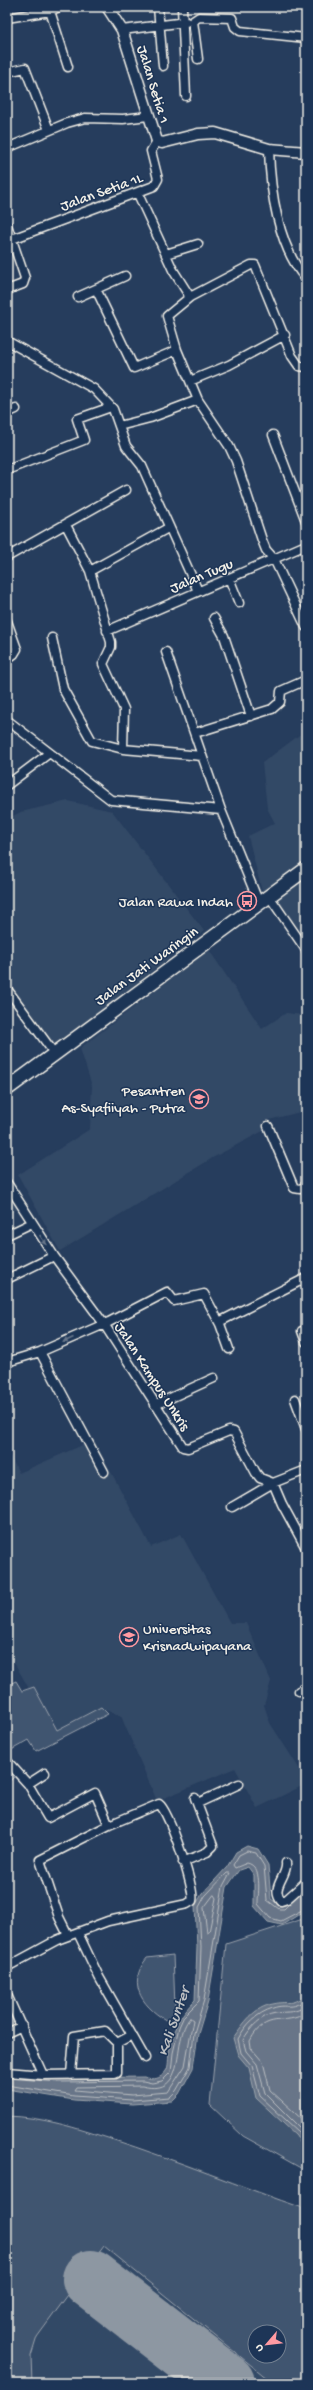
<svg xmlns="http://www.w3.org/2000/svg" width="313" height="2390" viewBox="0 0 313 2390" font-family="'Gochi Hand',sans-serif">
<rect width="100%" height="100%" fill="#263d5d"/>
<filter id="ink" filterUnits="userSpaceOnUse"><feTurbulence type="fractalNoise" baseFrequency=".025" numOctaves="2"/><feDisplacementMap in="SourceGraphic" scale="8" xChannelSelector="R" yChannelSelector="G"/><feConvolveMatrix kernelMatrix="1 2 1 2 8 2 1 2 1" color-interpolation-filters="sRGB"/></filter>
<g filter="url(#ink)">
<!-- built -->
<path fill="#334966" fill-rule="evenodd" d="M306 730V950L263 895 248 836 275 823 267 808 262 763Z
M68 801 112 811 204 931 53 1047 7 984V819L21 812Z
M209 950 262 1029 286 1013 302 1015 306 1022V1127L300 1112 265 1121 263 1131 214 1157 60 1251 18 1175 90 1129 92 1086 80 1048Z
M7 1190 19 1208 7 1215Z
M94 1440 151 1547 181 1534 230 1623H246L271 1681 264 1705 270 1723 306 1779V1784L257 1808 235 1768 157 1801 121 1716 103 1709 55 1734 7 1650V1562L9 1561 7 1553V1450L19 1473Z
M7 2116 40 2118 70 2126 189 2165 306 2209V2383H7ZM255 2332H279V2356H255Z"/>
<!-- green -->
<path fill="#40546f" stroke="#9aa2ac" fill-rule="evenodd" d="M16 1681 22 1691 34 1687 57 1730 101 1707 108 1714 36 1751 29 1740 8 1752 7 1685Z
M7 1764 16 1775 7 1784Z
M306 1918V2171L243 2136 210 2105 226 1944Z
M173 1955 175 2007 171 2023C144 2009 125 1985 147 1958Z
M7 2116C43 2117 76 2128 111 2139 177 2160 240 2187 306 2209V2383H273L104 2246 37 2337 31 2356 32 2383H7ZM255 2332H279V2356H255Z"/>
<!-- water -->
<path fill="#677588" stroke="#9fa7ae" d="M247 1846 258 1849 268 1865 271 1899 281 1906 306 1884V1910L282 1925 268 1922 254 1906V1875L248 1867 239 1870 227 1887 208 2001 198 2034 193 2068 179 2094 172 2101 132 2104 74 2100 7 2089V2074L59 2078 144 2077C153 2080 160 2080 166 2071 169 2067 168 2058 169 2053 172 2030 179 2016 195 2000L197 1947 195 1906 202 1894 227 1867 236 1852Z
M306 1995V2153L296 2135 256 2098 249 2068 238 2055 233 2038C244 2023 254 2007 273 2004 291 2000 288 2007 306 1995Z"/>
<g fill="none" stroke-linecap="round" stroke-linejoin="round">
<!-- shore -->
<path stroke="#bcbfc2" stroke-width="1" d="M214 1895 216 1898 209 1932 207 1933 204 1908Z
M298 1895 284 1909H279L267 1900 264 1866 256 1853 247 1851 239 1855 233 1865 235 1868 247 1863C263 1866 258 1893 258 1904L270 1918 281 1921 306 1908
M306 2000C288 2011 288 2003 273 2008 257 2013 246 2024 238 2039L241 2053 252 2066 260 2096 299 2132 306 2144
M306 2006C293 2014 290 2011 276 2013 261 2015 250 2028 243 2040L246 2051 257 2064 265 2093 306 2134
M306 2013C284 2027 266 2010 250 2041L251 2048 263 2062 270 2090 306 2123
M190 2018 193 2020 185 2066 168 2092 132 2095 75 2090 77 2087 142 2086C190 2098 170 2040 190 2018Z
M7 2078 59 2082 143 2081 152 2083 162 2081 171 2072 173 2053 179 2027 184 2016 199 2001 201 1947 199 1907 205 1896 227 1873H230L223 1886 204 2000 194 2033 190 2067 176 2091 170 2097 132 2100 74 2096 7 2085"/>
<!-- runway -->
<path stroke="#8d97a2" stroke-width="58" d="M91 2279 226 2383"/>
<!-- minor casing -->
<g stroke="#f4f1e8" stroke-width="11">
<path id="minor" d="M158 7 163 66
M182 7 186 96
M50 11 68 67
M7 18 50 11 59 7
M193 21 199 17 232 18 235 27 240 31 306 38
M193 21 198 59
M122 30 186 22
M7 72 25 68 49 130
M7 148 67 123 85 118 123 119 148 116
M269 149C270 190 278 247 306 279
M138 194 173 270 190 297
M7 225 25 278 23 284 7 290
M12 239 154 186 158 179 151 151 157 141
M166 254 198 244
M96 289 134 368 177 350
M78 297 125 276
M7 341 94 389 113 409 126 446 142 466 198 591
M306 367 299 366 292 356 255 265H251L190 297 167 316 177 350 198 400 229 446 236 461 262 540 266 550 274 559 306 627
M190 381 229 365 285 335
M7 413 16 409
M119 426 150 418 198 400
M273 435 306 521
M7 470 84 440 77 419 111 407
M66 525 90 571 111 642V647L103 664 124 709 123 749
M7 557 126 490
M90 571 168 528
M229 578 239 603
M214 618 224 636 251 716
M7 621 17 649 14 654 7 659
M107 631 306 545
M52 638 63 689 92 741 123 749 202 756
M166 652 221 810 259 903
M7 720 111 800 221 810
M195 733 272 709 280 702 281 691 306 680
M7 785 48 754
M269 896 306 950
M7 989 54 1053
M268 1126 294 1188 300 1189 306 1186
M7 1183 54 1256 104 1324 183 1447 188 1448 229 1431 234 1432 256 1473 260 1478 273 1483
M7 1235 32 1223
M7 1279 54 1256
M219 1322 306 1278
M302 1331 306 1342
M40 1352 104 1472
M7 1362 40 1352 109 1322 167 1292 174 1301 204 1294 220 1324 229 1349
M295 1399 306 1429
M155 1405 214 1378
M273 1483 282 1504 306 1548
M232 1507 273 1483 306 1470
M299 1691 306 1688
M7 1761 28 1784 48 1818 95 1793 109 1825
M28 1784 45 1773
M198 1803 239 1784
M183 1862 207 1852 213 1846 195 1798
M286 1863C288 1876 270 1887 281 1901L287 1899 306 1882
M78 1933 99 1977 145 2058
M7 1967 57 1940 108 1921 187 1904 192 1901C196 1891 169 1811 159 1804L109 1825 40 1860 59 1917 68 1935
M7 1995 43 2075
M7 2033 22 2026
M7 2072 43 2075 115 2074 117 2073V2043
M71 2075 74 2036 105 2031 117 2043 132 2035"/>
</g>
<!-- tertiary casing -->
<g stroke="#f4f1e8" stroke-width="13">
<path id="tertiary" d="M107 7 122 30 157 141 162 143 198 134 215 133 269 149 306 152"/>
</g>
<!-- primary casing -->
<g stroke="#f4f1e8" stroke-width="16">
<path id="primary" d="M7 1089 306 869"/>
</g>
<!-- minor -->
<use href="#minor" stroke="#1d3557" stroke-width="8"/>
<!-- tertiary -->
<use href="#tertiary" stroke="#1d3557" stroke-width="10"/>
<!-- primary -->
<use href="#primary" stroke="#1d3557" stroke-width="13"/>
</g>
<!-- one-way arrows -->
<defs><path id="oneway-solid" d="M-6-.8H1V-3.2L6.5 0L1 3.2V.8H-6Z"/></defs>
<g fill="#68778a">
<use href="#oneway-solid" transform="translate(43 1240) rotate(56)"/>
<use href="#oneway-solid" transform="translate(68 1340) rotate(156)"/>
</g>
</g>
<!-- icons -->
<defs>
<g id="bus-ring" transform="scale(1)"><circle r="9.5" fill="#1d3557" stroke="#ff9aa2" stroke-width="1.5"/><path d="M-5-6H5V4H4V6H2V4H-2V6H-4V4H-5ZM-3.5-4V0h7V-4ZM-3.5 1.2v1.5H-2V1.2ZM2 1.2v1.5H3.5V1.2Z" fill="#ff9aa2"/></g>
<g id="school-ring" transform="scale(1)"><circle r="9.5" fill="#1d3557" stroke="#ff9aa2" stroke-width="1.5"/><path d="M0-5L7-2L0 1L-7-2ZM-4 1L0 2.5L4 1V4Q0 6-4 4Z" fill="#ff9aa2"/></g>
<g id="university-ring" transform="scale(1)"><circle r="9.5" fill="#1d3557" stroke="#ff9aa2" stroke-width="1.5"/><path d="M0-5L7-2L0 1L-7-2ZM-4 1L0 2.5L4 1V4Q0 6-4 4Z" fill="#ff9aa2"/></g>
</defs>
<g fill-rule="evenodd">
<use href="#bus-ring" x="247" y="901"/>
<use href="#school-ring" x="199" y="1099"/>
<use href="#university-ring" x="129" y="1637"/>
</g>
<g text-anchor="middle" stroke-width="3" stroke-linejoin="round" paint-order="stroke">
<!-- street labels -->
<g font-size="15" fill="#f4f1e8" stroke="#1d3557">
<text transform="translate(154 84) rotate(73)" y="5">Jalan Setia 1</text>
<text transform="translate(101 191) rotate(-20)" y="5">Jalan Setia 1L</text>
<text transform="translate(201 575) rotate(-23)" y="5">Jalan Tugu</text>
<text transform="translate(146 965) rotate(-36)" y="5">Jalan Jati Waringin</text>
<text transform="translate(153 1376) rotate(57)" y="5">Jalan Kampus Unkris</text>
</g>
<!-- poi labels -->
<g font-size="15" fill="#f4f1e8" stroke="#1d3557" text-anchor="end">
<text x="233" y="906">Jalan Rawa Indah</text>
<text x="185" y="1095">Pesantren<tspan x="185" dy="17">As-Syafiiyah - Putra</tspan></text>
<text x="143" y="1633" text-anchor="start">Universitas<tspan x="143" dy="17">Krisnadwipayana</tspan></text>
</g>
<!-- water labels -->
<g font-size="16" font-style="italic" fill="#bcbfc2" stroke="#1d3557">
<text transform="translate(172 2021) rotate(-71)" y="6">Kali Sunter</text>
</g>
</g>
<!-- margin -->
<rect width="313" height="2390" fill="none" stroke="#1d3557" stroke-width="24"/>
<rect x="12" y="12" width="289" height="2366" fill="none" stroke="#f4f1e8" stroke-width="1.5" filter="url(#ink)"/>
<!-- north arrow -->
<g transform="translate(267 2344) rotate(242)"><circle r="19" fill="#1d3557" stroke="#738091"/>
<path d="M0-3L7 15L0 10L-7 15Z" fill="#ff9aa2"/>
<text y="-6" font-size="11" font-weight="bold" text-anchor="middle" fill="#f4f1e8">U</text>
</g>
</svg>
